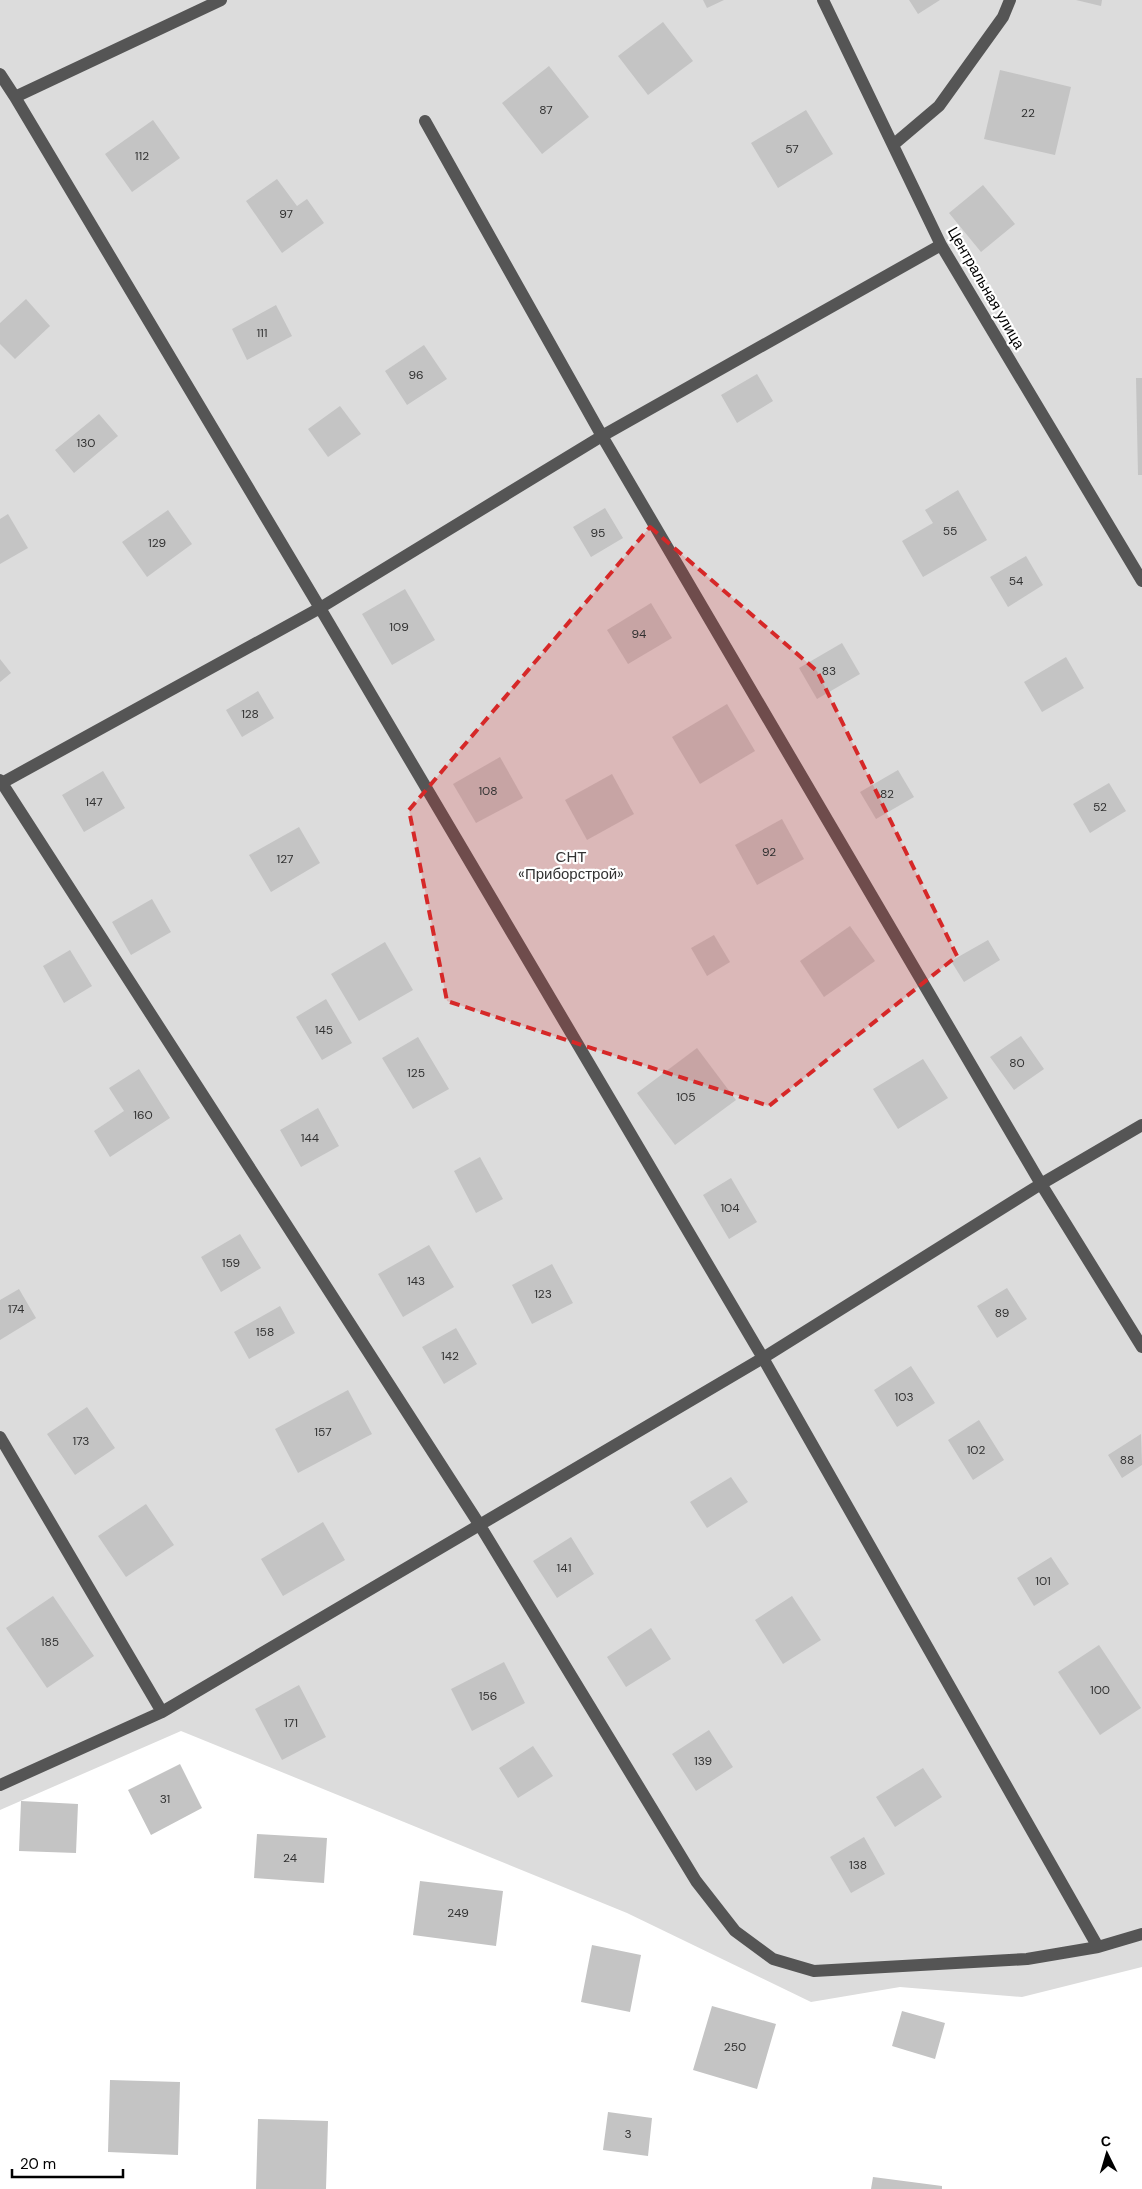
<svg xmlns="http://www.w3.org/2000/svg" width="1142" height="2189" viewBox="0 0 1142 2189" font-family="'DM Sans',sans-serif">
<rect width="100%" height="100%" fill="#fff"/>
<!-- green -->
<path fill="#dcdcdc" d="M0 0H1142V1967L1022 1997 900 1987 811 2002 627 1913 181 1731 0 1810Z"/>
<!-- building -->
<path fill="#c4c4c4" d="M703 0H724L707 8Z
M909 0H940L918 14Z
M1076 0H1102L1101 6Z
M663 22 693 61 648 95 618 56Z
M549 66 589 117 542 154 502 103Z
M1000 70 1071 87 1055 155 984 139Z
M806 110 833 154 778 188 751 143Z
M153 120 180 158 132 192 105 154Z
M277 179 297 206 307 199 324 223 282 253 246 201Z
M983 185 1015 224 981 252 949 213Z
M26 299 50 326 15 359 0 344V323Z
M276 305 292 336 247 360 232 329Z
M424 345 447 379 407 405 385 371Z
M757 374 773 401 737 423 721 395Z
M1136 378H1142V475H1138Z
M340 406 361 434 328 457 308 429Z
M99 414 118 436 74 473 55 450Z
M958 490 987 540 923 577 902 541 933 523 925 510Z
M605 508 623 538 591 557 573 527Z
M168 510 192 544 147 577 122 542Z
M8 514 28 548 0 564V519Z
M1026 556 1043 585 1008 607 990 577Z
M405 589 435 640 392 665 362 614Z
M651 603 672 638 628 664 607 630Z
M842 643 860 674 817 699 799 668Z
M1066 657 1084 688 1042 712 1024 682Z
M0 659 11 673 0 682Z
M258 691 274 718 242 737 226 710Z
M727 704 755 751 700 784 672 737Z
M500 757 523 798 476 823 453 784Z
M898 770 914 797 876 819 860 792Z
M103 771 125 808 84 832 62 795Z
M612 774 634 814 587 840 565 800Z
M1109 783 1126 811 1090 833 1073 804Z
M782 819 804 859 757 885 735 845Z
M299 827 320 863 271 892 249 855Z
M152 899 171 932 131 955 112 922Z
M850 926 875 961 824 997 800 961Z
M714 935 730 962 707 976 691 948Z
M988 940 1000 960 964 982 951 961Z
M385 942 413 990 359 1021 331 974Z
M70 950 92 986 64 1003 43 966Z
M326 999 352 1043 322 1060 296 1017Z
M1021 1036 1044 1069 1014 1090 990 1057Z
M418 1037 449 1089 413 1109 382 1058Z
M697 1048 736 1100 675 1145 637 1093Z
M923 1059 948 1098 898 1129 873 1089Z
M139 1069 170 1118 110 1157 94 1131 124 1111 109 1088Z
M318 1108 339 1146 301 1167 280 1130Z
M480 1157 503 1199 476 1213 454 1171Z
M731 1178 757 1222 729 1239 703 1195Z
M240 1234 261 1268 221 1292 201 1257Z
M429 1245 454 1287 403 1317 378 1274Z
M552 1264 573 1303 532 1324 512 1285Z
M1007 1288 1027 1319 997 1338 977 1306Z
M19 1289 36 1318 0 1340V1300Z
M280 1306 295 1333 249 1359 234 1332Z
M456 1328 477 1364 444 1384 422 1347Z
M911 1366 935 1403 897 1427 874 1390Z
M348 1390 372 1434 298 1473 275 1429Z
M87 1407 115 1448 75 1475 47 1434Z
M979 1420 1004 1460 973 1480 948 1440Z
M1141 1434 1142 1465 1122 1478 1108 1455Z
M731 1477 748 1502 707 1528 690 1502Z
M146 1504 174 1545 126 1577 98 1536Z
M323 1522 345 1560 283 1596 261 1559Z
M571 1537 594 1574 557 1598 533 1561Z
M1051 1557 1069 1584 1034 1606 1017 1578Z
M53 1596 94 1656 47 1688 6 1628Z
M792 1596 821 1640 783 1664 755 1620Z
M651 1628 671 1659 626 1687 607 1657Z
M1099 1645 1141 1708 1100 1735 1058 1672Z
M504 1662 525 1703 472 1731 451 1689Z
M299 1685 326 1737 282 1760 255 1709Z
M709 1730 733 1767 696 1791 672 1754Z
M533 1746 553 1776 518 1798 499 1768Z
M180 1764 202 1808 151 1835 128 1790Z
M923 1768 942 1797 895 1827 876 1797Z
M21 1801 78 1804 76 1853 19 1851Z
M257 1834 327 1838 324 1883 254 1878Z
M864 1837 885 1874 851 1893 830 1857Z
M420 1881 503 1891 496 1946 413 1935Z
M592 1945 641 1955 630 2012 581 2002Z
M712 2006 776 2024 757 2089 693 2070Z
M902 2011 945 2023 935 2059 892 2046Z
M110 2080 180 2082 178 2155 108 2152Z
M608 2112 652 2118 648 2156 603 2150Z
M258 2119 328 2121 326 2189H256Z
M873 2177 942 2186V2189H871Z"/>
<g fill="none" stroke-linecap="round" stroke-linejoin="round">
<!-- minor -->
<path stroke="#555" stroke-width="12" d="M823 0 941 245 1142 581
M0 74 15 97 320 608 763 1358 1098 1947 1142 1934
M15 97 221 0
M425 121 602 436 1041 1184 1142 1347
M893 145 939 106 1003 17 1010 0
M0 780 479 1524 696 1881 735 1931 773 1959 814 1971 1027 1959 1098 1947
M0 784 320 608 602 436 941 245
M0 1437 162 1712
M0 1785 162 1712 763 1358 1041 1184 1142 1125"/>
</g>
<!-- marked area -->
<path fill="#d62828" fill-opacity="0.2" stroke="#d62828" stroke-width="4" stroke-dasharray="10 6" stroke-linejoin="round" d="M650 527 817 671 957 956 769 1106 447 1001 409 810Z"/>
<g text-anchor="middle" stroke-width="4.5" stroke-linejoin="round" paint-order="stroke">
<!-- number labels -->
<g font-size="12" fill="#313131">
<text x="546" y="114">87</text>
<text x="1028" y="117">22</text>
<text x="792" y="153">57</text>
<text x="142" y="160">112</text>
<text x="286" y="218">97</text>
<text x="262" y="337">111</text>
<text x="416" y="379">96</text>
<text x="86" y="447">130</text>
<text x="950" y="535">55</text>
<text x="598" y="537">95</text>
<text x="157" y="547">129</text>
<text x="1016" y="585">54</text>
<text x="399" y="631">109</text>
<text x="639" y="638">94</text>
<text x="829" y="675">83</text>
<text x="250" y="718">128</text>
<text x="488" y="795">108</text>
<text x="887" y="798">82</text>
<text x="94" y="806">147</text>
<text x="1100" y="811">52</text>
<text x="769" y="856">92</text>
<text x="285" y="863">127</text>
<text x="324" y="1034">145</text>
<text x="1017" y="1067">80</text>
<text x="416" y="1077">125</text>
<text x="686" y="1101">105</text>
<text x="143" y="1119">160</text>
<text x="310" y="1142">144</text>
<text x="730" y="1212">104</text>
<text x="231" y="1267">159</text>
<text x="416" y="1285">143</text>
<text x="543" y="1298">123</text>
<text x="16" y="1313">174</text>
<text x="1002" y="1317">89</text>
<text x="265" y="1336">158</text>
<text x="450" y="1360">142</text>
<text x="904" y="1401">103</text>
<text x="323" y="1436">157</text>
<text x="81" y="1445">173</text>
<text x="976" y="1454">102</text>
<text x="1127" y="1464">88</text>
<text x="564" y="1572">141</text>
<text x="1043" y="1585">101</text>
<text x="50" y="1646">185</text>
<text x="1100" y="1694">100</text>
<text x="488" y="1700">156</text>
<text x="291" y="1727">171</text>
<text x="703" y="1765">139</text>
<text x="165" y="1803">31</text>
<text x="290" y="1862">24</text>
<text x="858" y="1869">138</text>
<text x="458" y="1917">249</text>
<text x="735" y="2051">250</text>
<text x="628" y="2138">3</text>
</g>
<!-- street labels -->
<g font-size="15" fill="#000" stroke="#fff">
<text transform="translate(986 288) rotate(60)" y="5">Центральная улица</text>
</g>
<!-- park labels -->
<g font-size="15" fill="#333" stroke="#fff">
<text x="571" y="862">СНТ<tspan x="571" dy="17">«Приборстрой»</tspan></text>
</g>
</g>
<!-- north arrow -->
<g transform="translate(1107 2154) rotate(355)" stroke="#ffffff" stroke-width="4" paint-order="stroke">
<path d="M0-4L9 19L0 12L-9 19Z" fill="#000000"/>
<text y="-8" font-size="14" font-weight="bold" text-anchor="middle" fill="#000000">С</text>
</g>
<!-- scale -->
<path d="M12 2169v8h111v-8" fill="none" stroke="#000000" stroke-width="2.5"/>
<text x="20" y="2169" font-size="15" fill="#000000" stroke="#ffffff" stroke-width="4" paint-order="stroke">20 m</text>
</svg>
